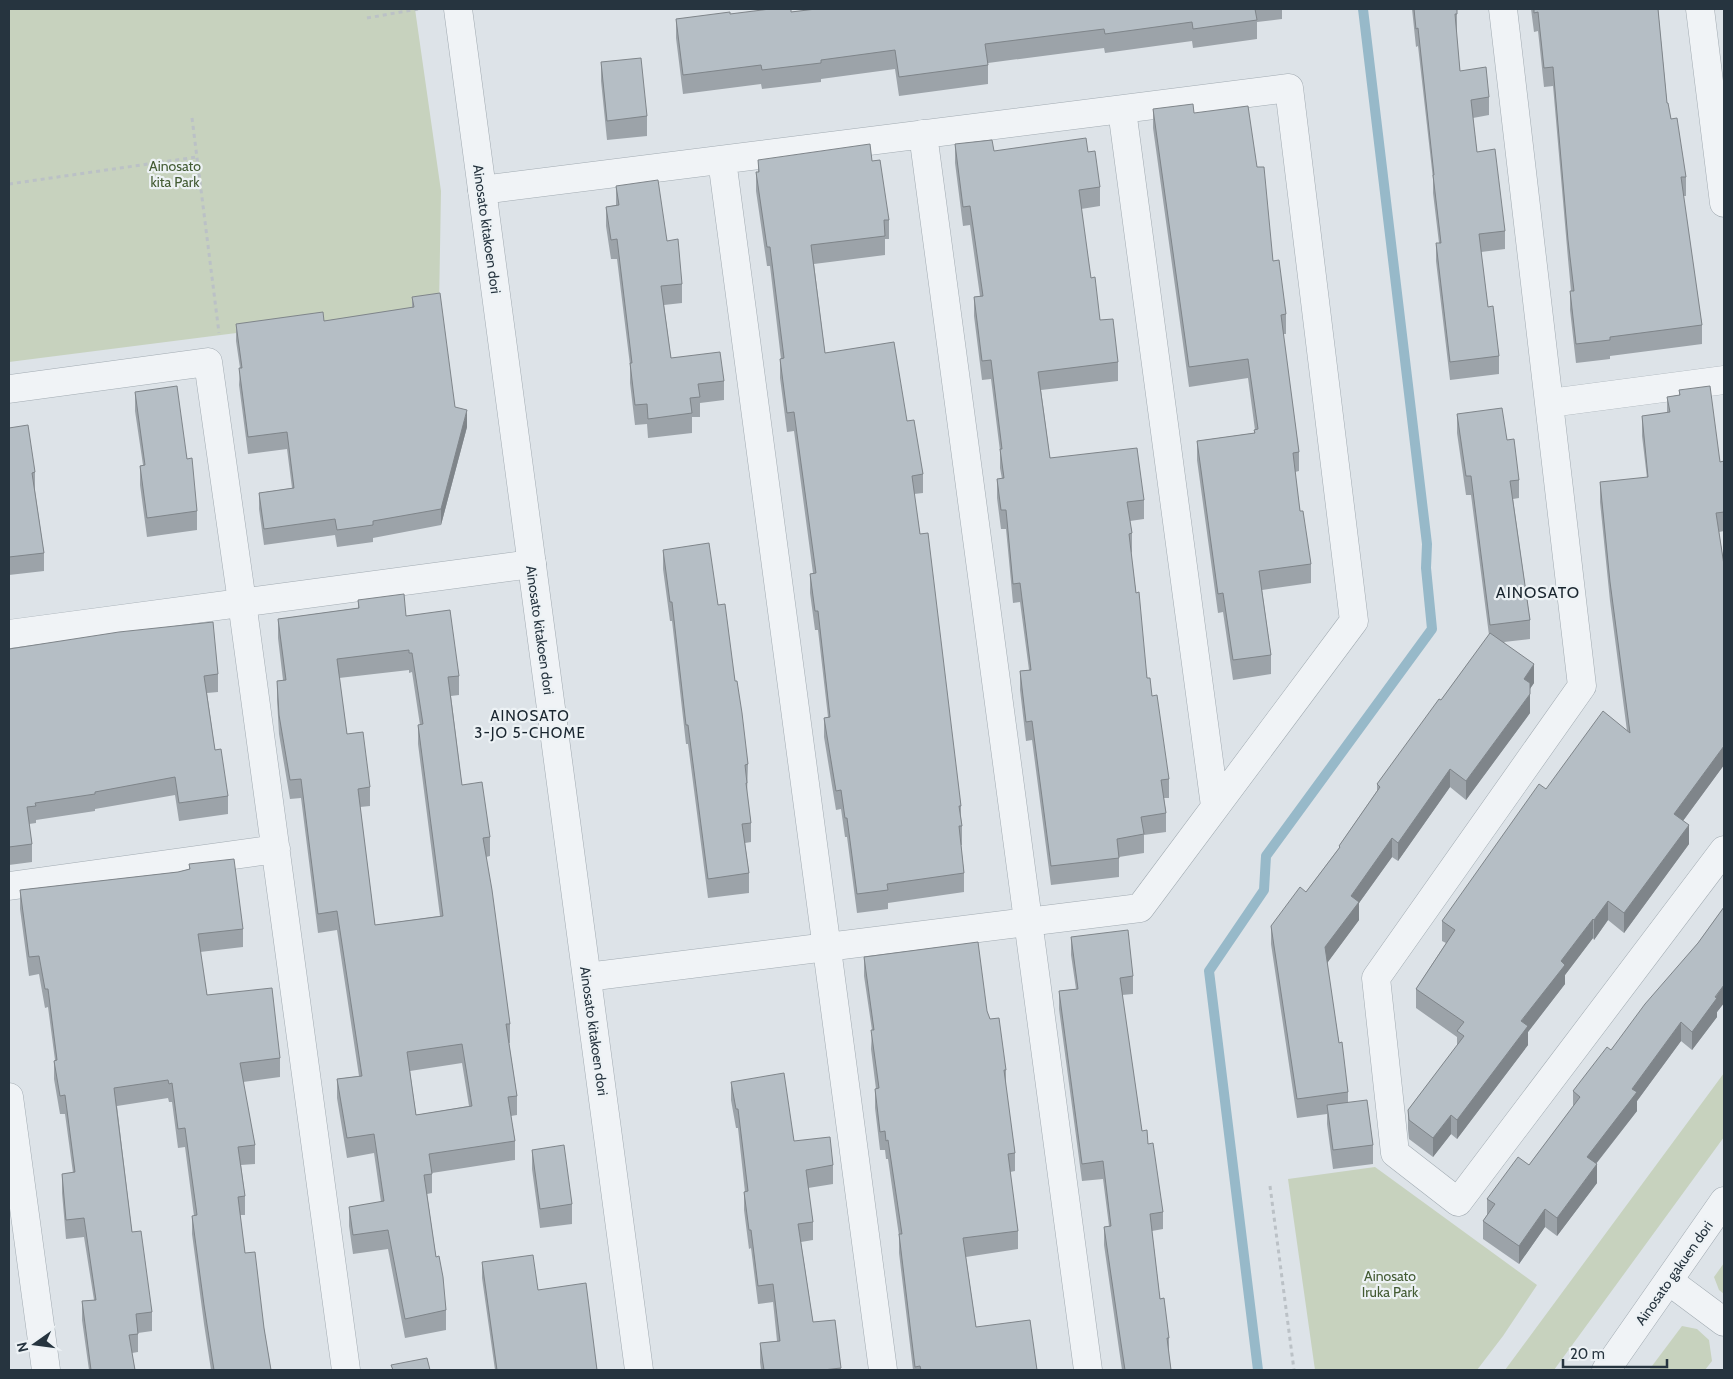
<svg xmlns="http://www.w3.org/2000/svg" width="1733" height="1379" viewBox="0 0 1733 1379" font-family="Cabin,sans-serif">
<rect width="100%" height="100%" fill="#dde3e8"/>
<!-- green -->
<path fill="#c7d2be" d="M9 9H415L441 191 439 307 9 362Z
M1724 1073V1137L1554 1370H1505Z
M1375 1167 1537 1285 1503 1336 1477 1370H1315L1288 1179Z
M1724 1263V1294L1719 1290 1714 1277Z
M1682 1326 1697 1329 1709 1340 1712 1361 1705 1370H1649Z"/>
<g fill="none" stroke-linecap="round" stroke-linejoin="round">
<!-- stream -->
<path stroke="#97b9c9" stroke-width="10" d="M1258 1370 1209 971 1264 890 1266 856 1432 629 1426 568 1427 544 1363 9"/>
<!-- minor casing -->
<g stroke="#a2abb2" stroke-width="29">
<path id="minor" d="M1503 9 1582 686 1376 978 1395 1153 1458 1202 1724 850
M1700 9 1724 203
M1122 110 1215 806
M923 134 1088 1370
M722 160 883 1370
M482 190 1289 88 1354 621 1140 908 587 977
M9 389 208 362 242 602 346 1370
M1550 403 1724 380
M9 634 532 564
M9 886 276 849
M9 1097 46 1370
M1669 1281 1724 1322"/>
</g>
<!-- tertiary casing -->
<g stroke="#a2abb2" stroke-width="29">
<path id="tertiary" d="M458 9 639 1370
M1606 1370 1724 1201"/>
</g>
<!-- path -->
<path stroke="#bbc1c6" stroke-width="3" stroke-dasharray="4 4" stroke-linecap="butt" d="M367 18 418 9
M192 118 219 333
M9 184 197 157
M1270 1186 1294 1370"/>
<!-- minor -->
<use href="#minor" stroke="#f0f3f6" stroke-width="28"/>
<!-- tertiary -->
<use href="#tertiary" stroke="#f0f3f6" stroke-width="28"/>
</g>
<!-- wall -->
<path fill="#9ca3a9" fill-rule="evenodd" d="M816 9H1282V19L1257 22V39L1193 48 1192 41 1105 53 1104 48 988 63V84L899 96 895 69 821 79V82L762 89 761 84 683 94 676 38V19L730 14 791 12Z
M1412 9H1457V32H1456L1460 71 1489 97V115L1473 118 1477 152 1505 231V249L1481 252 1488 307 1499 356V374L1450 380 1436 261V243H1439L1433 193V179L1418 46 1416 47Z
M1531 9H1658L1667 103 1671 119 1686 177V196H1683L1702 325V344L1610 356V359L1576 363 1570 310V291H1571L1568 259 1553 86 1544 87 1538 31 1534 32Z
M601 62 647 116V136L607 140 601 81Z
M1153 109 1194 113 1257 167 1273 261 1286 314V334H1283L1299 452V471L1295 472 1300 511 1311 564V583L1262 590 1271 655V674L1233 680 1223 612 1218 613 1197 460V441L1254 433 1255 430 1248 378 1189 387 1153 128Z
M955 144 994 151 1088 152 1100 187V206L1081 209 1091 278 1100 320 1118 362V381L1041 390 1050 458 1144 500V519L1130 521 1132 533V552L1131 553 1147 678 1152 696 1169 779V798H1164L1166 813V832L1144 835V853L1119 857V877L1051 885 1032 740 1026 741 1020 690V671L1029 670 1020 602 1013 603 1006 529H1001L997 498V479H1002L1000 468V451L991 379 982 380 974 316V297L980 296 970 225 963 226 955 163Z
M758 160 872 161 889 220V239H885V255L814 264 825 353 907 421 923 474V493L914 494 961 806V817L962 826V845H961L964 873V892L888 903V909L857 913 847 837H845L841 809 836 810 824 737V718L828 717 818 630H815L810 593V574L813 573 794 431 787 432 780 378V359H781L770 266H767L756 191V172H758Z
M616 186 667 241 682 284V303L664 305 671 358 724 381V400L700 403V417H692V433L648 438 647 424 635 425 630 383V365L617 259H611L606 226V207L616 205Z
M412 297 455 407 467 427 441 525 373 538V542L337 547 335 535 264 545 259 509V493L292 488 287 449 248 454 239 385 240 368 236 341V324L324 321 412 308Z
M1679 390 1720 462 1724 463V531L1719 532 1724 565V765L1683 821 1689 844 1624 933 1608 920 1594 940 1593 938 1565 975V984L1528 1032V1045L1457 1139 1451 1134 1433 1157 1409 1139 1408 1129V1110L1457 1046V1037L1416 1008V989L1446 943 1442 941V921L1546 789 1627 731 1610 601 1600 502V482L1647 478 1642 436V416L1667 413V397L1679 395Z
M135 392 187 459 197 511V530L147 537 140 485V466L143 465 135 411Z
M1457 414 1507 440 1519 480V498L1513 499 1530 620V639L1504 642 1534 683 1530 689V713L1466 800 1450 787 1398 861 1392 857 1359 903V920L1327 963 1339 1043 1348 1092V1102L1373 1145V1164L1333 1169 1327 1124V1114L1297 1118 1271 944V926L1306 892 1339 848V846L1377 791V784L1441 700 1489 635 1471 495H1466L1457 433Z
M9 428 35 472V491L44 553V571L9 575Z
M663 550 718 605 735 681 748 764 747 795 751 823V842L745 843 749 873V893L708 898 688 744H686L672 621H670L663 569Z
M358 600 406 616 459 676V695L451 696 462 785 490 837V856L486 857 510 1024V1043H509L517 1096V1115L511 1116 515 1141V1160L432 1173V1193L427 1194 436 1257 446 1310V1330L405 1338 388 1249 353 1254 349 1226V1207L381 1202 374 1153 347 1158 337 1098V1079L359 1076 337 930 318 933 301 798 290 799 279 734 277 700V681L283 680 278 638V619L358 608ZM409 670V673L412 672 420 725H418V744L440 916 375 925 360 807 370 806V787L347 734 339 678ZM462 1063 469 1106 416 1115 410 1071Z
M9 649 218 674V692L207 693 215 750 228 796V814L179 821 175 795 95 809V811L36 820V823L29 824 32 844V862L9 865Z
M189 864 243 929V947L200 952 207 995 280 1058V1077L243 1082 255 1145V1164L241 1165 245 1196V1215H240L245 1253 264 1328 271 1370H211L204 1324 192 1234V1216H194L185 1147 178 1148 172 1102H169L168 1098 117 1106 132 1232 152 1312V1331L138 1333V1352L132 1353 135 1370H89L82 1320V1301L94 1300 84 1237 66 1239 62 1193V1174L73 1173 65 1114H60L54 1079V1061L55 1060 48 1007 45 1008 39 974 29 976 20 909V890L178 872 189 869Z
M1724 907V1003L1717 1012V1017L1692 1050 1681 1041 1637 1101V1111L1596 1164 1597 1183 1557 1236 1545 1227 1519 1264 1483 1239V1221L1487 1215V1199L1529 1165 1573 1107V1091L1611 1050 1698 943Z
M1071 937 1133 976V994L1122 995 1142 1131 1148 1144 1163 1212V1229L1152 1231 1160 1299 1169 1338V1355L1171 1370H1122L1104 1245V1227L1109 1226 1103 1179 1082 1181 1059 1009V991L1076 989 1071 955Z
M864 957 987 1011 1006 1070V1089L1015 1153V1171L1010 1172 1018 1231V1249L966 1257 976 1327 1037 1370H913L899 1253V1236L888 1159H886L885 1150H880L875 1108V1089H876L871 1049 872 1030 864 976Z
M731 1082 794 1141 833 1165V1184L808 1188 813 1222V1240L801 1242 813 1322 841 1368V1370H761L760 1362V1343L777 1341 773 1302 758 1304 751 1248 749 1249 744 1210V1192H745L738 1128H736L731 1100Z
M532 1150 572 1204V1224L540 1228 532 1169Z
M482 1262 538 1290 597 1370H495L482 1278Z"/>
<!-- shaded-wall -->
<path fill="#7f858a" d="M467 410V427L441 525V509Z
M1534 664V683L1524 697V679Z
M1530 694V713L1466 800V781Z
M1724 746V765L1674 833V814Z
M1450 769V787L1398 861V843Z
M1689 825V844L1624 933V913Z
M1392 838V857L1359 903V920L1325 966V947L1351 896Z
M1608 901V920L1594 940V920Z
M1593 919V938L1565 975V984L1528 1032V1045L1457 1139V1120L1561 961Z
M1724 985V1003L1717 1012V1017L1692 1050V1032Z
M1681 1022V1041L1637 1101V1111L1587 1175V1157L1632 1089Z
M1451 1115V1134L1433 1157V1138Z
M1597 1164V1183L1557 1236V1218Z
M1545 1209V1227L1519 1264V1246Z"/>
<!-- building -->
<path fill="#b5bec5" stroke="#7f858a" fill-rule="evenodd" d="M770 9H791V12L816 9H1255L1257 20 1193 29 1192 22 1105 34 1104 29 985 44 988 65 899 77 895 50 821 60V63L762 70 761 65 683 75 676 19 730 12V14Z
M1414 9H1457V14H1455L1460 71 1486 67 1489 97 1471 100 1477 152 1495 149 1505 231 1479 234 1488 307 1493 306 1499 356 1450 362 1436 243H1441L1433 175H1434L1418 28 1416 29Z
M1534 9H1658L1667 103H1668L1671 119 1677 118 1686 177H1681L1702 325 1610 337V340L1576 344 1570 291H1574L1568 240 1553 67 1544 68 1538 12 1534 13Z
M641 58 647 116 607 121 601 62Z
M1193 104 1194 113 1248 106 1257 167H1264L1273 261 1279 260 1286 314 1281 315 1299 452 1293 453 1300 511H1303L1311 564 1259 571 1271 655 1233 660 1223 593 1218 594 1197 441 1255 433 1254 430 1258 429 1248 359 1189 367 1153 109Z
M1086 138 1088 152 1095 151 1100 187 1079 190 1091 278 1095 277 1100 320 1113 319 1118 362 1038 372 1050 458 1137 448 1144 500 1127 502 1132 533 1129 534 1136 593 1139 592 1147 678H1150L1152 696 1157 695 1169 779 1161 780 1166 813 1141 817 1144 834 1117 839 1119 858 1051 866 1032 721 1026 722 1020 671 1031 670 1020 583 1013 584 1006 510H1001L997 479 1004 478 1000 449H1002L991 360 982 361 974 297 983 296 970 206 963 207 955 144 992 140 994 151Z
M870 144 872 161 880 160 889 220H884L885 236 811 245 825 353 894 342 907 421 914 420 923 474 912 476 920 534 928 533 961 806H959L962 826H959L964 873 887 884 888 890 857 894 847 818H845L841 790 836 791 824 718 830 717 818 611H815L810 574 816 573 794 412 787 413 780 359 784 358 770 247H767L756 172H759L758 160Z
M658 180 667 241 678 239 682 284 661 286 671 358 720 352 724 381 698 384 700 397 690 398 692 413 648 419 647 404 635 405 630 363H632L617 239 611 240 606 207 619 205 616 186Z
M440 293 455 407 467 410 441 509 373 521V525L337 530 335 519 264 529 259 493 294 488 287 432 248 437 239 368H242L236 324 323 312 324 321 414 307 412 297Z
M177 386 187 459 192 458 197 511 147 518 140 466 145 465 135 392Z
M1710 386 1720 462 1724 461V512L1716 513 1724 565V746L1674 814 1689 825 1624 913 1608 901 1594 920 1593 919 1561 961 1565 965 1521 1021 1528 1026 1457 1120 1451 1115 1433 1138 1409 1120 1408 1110 1464 1036 1457 1031 1464 1022 1416 989 1455 930 1442 921 1539 784 1546 789 1603 711 1630 733 1610 582 1600 482 1648 477 1642 416 1670 412 1667 397 1680 395 1679 390Z
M1502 408 1507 440 1514 439 1519 480 1510 481 1530 620 1490 625 1471 476H1466L1457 414Z
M28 425 35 472 32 473 44 553 9 557V428Z
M709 543 718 605 725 604 735 681H737L742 713 748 764 745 765 747 783H746L751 823 742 824 749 873 708 879 688 725H686L672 602H670L663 550Z
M404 594 406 616 450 610 459 676 448 677 462 785 482 782 490 837 483 838 492 890 510 1024H506L517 1096 508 1097 515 1141 429 1154 432 1174 424 1175 436 1257 439 1256 443 1277 446 1310 405 1319 388 1230 353 1235 349 1207 384 1201 374 1134 347 1138 337 1079 362 1076 337 911 318 914 301 779 290 780 279 715 277 681 286 680 278 619 359 608 358 600ZM409 650V653H412L423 724 418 725 443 916 375 925 358 789 370 787 363 732 347 734 337 659ZM462 1044 472 1106 416 1115 407 1052Z
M213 622 218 674 204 676 215 750 221 749 228 796 179 803 175 777 95 792V794L35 803 36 806 27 807 32 844 9 847V649L119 632Z
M1490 633 1534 664 1524 679 1530 683V694L1466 781 1450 769 1398 843 1392 838 1351 896 1359 902 1325 947 1339 1043 1342 1042 1348 1092 1297 1099 1271 926 1300 887 1306 892 1340 847 1339 846 1380 787 1377 784 1439 699 1441 700Z
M234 859 243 929 198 934 207 995 272 988 280 1058 240 1063 255 1145 238 1147 245 1196 238 1197 245 1253 255 1252 264 1328 271 1370H214L204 1305 192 1216 197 1215 185 1128 178 1129 172 1083 169 1084 168 1080 114 1088 132 1232 141 1231 152 1312 136 1314 138 1334 129 1335 135 1370H91L82 1301 96 1300 84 1218 66 1220 62 1174 75 1172 65 1095 60 1096 54 1061 57 1060 48 989H45L39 956 29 957 20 890 178 872 190 869 189 864Z
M1724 907V985L1715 997 1717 998 1692 1032 1681 1022 1632 1089 1637 1092 1587 1157 1597 1164 1557 1218 1545 1209 1519 1246 1483 1221 1495 1204 1487 1199 1518 1157 1529 1165 1580 1097 1573 1091 1607 1047 1611 1050 1645 1004 1698 943Z
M1128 930 1133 976 1120 978 1142 1131 1147 1130 1148 1144 1153 1143 1163 1212 1150 1214 1160 1299 1164 1298 1169 1338H1167L1171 1370H1125L1119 1330 1104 1227 1111 1226 1103 1161 1082 1164 1059 991 1078 989 1071 937Z
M978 942 987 1011 990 1019 999 1018 1006 1070H1004L1015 1153 1008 1154 1018 1231 963 1238 976 1327 1030 1320 1037 1370H921L920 1366 915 1367 899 1234H902L888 1140 886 1141 885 1131 880 1132 875 1089 879 1088 871 1030H874L864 957Z
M784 1073 794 1141 830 1137 833 1165 806 1170 813 1222 798 1224 813 1322 835 1320 841 1368 823 1370H764L760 1343 780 1341 773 1284 758 1286 751 1230H749L744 1192 748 1191 738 1109H736L731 1082Z
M1367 1100 1373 1145 1333 1150 1327 1105Z
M564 1145 572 1204 540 1209 532 1150Z
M533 1255 538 1290 586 1283 597 1370H497L482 1262Z
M427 1358 430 1370H393L391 1365Z"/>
<g text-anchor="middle" stroke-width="4.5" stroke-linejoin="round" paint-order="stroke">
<!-- park labels -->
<g font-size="14" fill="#435b33" stroke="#edf2f5">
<text x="175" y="171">Ainosato<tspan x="175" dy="16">kita Park</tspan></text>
<text x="1390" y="1281">Ainosato<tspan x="1390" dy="16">Iruka Park</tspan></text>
</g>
<!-- street labels -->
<g font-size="14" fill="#26343f" stroke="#edf2f5">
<text transform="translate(487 229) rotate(82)" y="5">Ainosato kitakoen dori</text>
<text transform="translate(540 630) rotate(82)" y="5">Ainosato kitakoen dori</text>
<text transform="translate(594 1031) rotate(82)" y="5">Ainosato kitakoen dori</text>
<text transform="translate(1674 1273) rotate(-55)" y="5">Ainosato gakuen dori</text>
</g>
<!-- neighbourhood labels -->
<g font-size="15" letter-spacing="1" fill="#19252f" stroke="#edf2f5">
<text x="530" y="721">AINOSATO<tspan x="530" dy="17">3-JO 5-CHOME</tspan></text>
</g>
<!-- quarter labels -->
<g font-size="16" letter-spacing="1" fill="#19252f" stroke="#edf2f5">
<text x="1538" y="598">AINOSATO</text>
</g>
</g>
<!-- border -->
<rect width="1733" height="1379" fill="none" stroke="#26343f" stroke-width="20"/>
<!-- north arrow -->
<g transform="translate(35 1344) rotate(256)" stroke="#edf2f5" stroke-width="4" paint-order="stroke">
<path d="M0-4L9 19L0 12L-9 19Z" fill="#26343f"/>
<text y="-8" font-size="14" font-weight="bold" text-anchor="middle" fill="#26343f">N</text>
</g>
<!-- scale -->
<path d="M1563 1359v8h104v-8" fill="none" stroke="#26343f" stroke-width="2.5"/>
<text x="1570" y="1359" font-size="15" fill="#26343f" stroke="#edf2f5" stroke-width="4" paint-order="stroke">20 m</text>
</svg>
